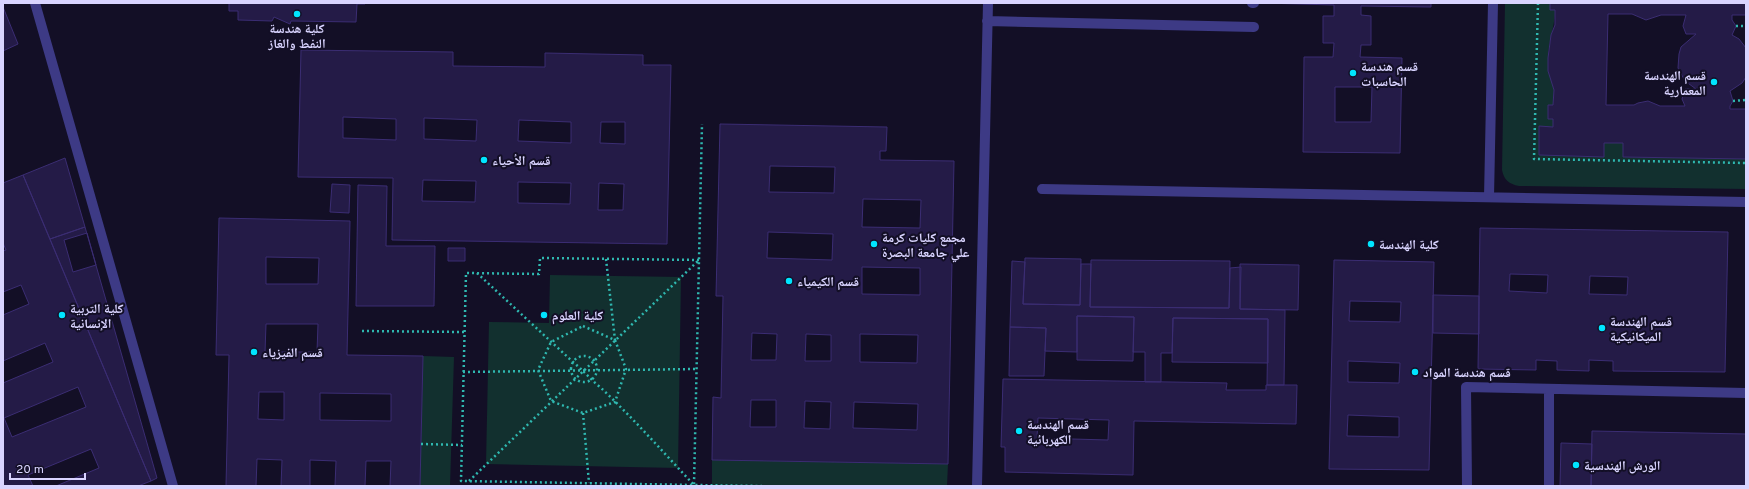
<svg xmlns="http://www.w3.org/2000/svg" width="1749" height="489" viewBox="0 0 1749 489" font-family="Overpass,'Noto Naskh Arabic',sans-serif">
<rect width="100%" height="100%" fill="#130f26"/>
<!-- green -->
<path fill="#12302f" d="M1505 3H1550V10H1555C1555 27 1548 42 1548 59 1548 70 1552 79 1554 90 1554 95 1553 101 1553 105H1548V118L1553 119V127H1539V155L1603 157 1604 143H1623V157L1746 159V189L1519 186C1509 184 1504 180 1502 170Z
M550 275 681 277 678 468 486 464 489 322 549 323Z
M423 356 454 357 450 486H420Z
M712 460 948 464 947 486H712Z"/>
<!-- building -->
<path fill="#241b47" stroke="#3b2d73" fill-rule="evenodd" d="M229 3H366L365 4H357L356 22 291 21 290 24 274 17 272 21 238 20V11H229Z
M1263 3H1431V7L1361 6V15L1371 16V45H1361L1360 57 1402 58 1400 153 1303 152 1304 57H1333L1334 43H1323V16H1334V5ZM1335 87H1372L1371 122H1335Z
M1550 3H1746V15H1732V20L1736 26 1732 35 1739 39 1746 48V77L1742 83 1730 91 1733 101 1730 106V109H1746V159L1623 157V143H1604V157L1539 155V126L1553 127V119H1548V105H1553L1554 90 1548 71V58L1551 35 1555 25V10H1550ZM1608 14H1632L1646 20 1661 15H1686L1683 26 1686 34H1696L1681 47 1679 54 1678 68 1685 81 1696 89H1685L1682 99 1685 106H1660L1648 101 1638 103 1634 105H1606Z
M3 7 18 44 3 51Z
M301 50 453 52V66L545 67V53L643 55V65H671L667 244 392 240 393 178 298 177ZM343 117 396 119V140L343 138ZM424 118 477 120 476 141 424 139ZM519 120 571 122V143L518 141ZM601 122H625V144L600 143ZM423 180 476 181 475 202 422 201ZM518 182 571 183 570 204 518 203ZM599 183 624 184 623 210H598Z
M720 124 887 127 886 151H880V160L954 161 948 464 712 460 713 397 721 398 723 296H716ZM770 166 835 167 834 193 769 192ZM863 199 921 200 920 228 862 227ZM768 232 833 234 832 260 767 258ZM862 267 920 268V295L862 294ZM752 333 777 334 776 360H751ZM806 334 831 335V361H805ZM860 334 918 335 917 363 860 362ZM751 400H776V427H750ZM805 401 831 402 830 429 804 428ZM854 402 918 404 917 430 853 428Z
M65 158 85 227 50 239 23 175Z
M23 175 151 481 138 486H56L99 468 91 449 28 475 33 486H3V383L53 362 45 343 3 361V315L29 304 21 285 3 292V251L6 250 3 243V183ZM78 387 86 407 12 437 4 418Z
M332 184 350 185 349 213 330 212Z
M358 185 387 186 386 246H435L434 306H356Z
M219 218 350 221 347 355 423 356 420 486H390L391 461H366L365 486H335L336 461 310 460V486H281L282 460 257 459 256 486H226L229 355H216ZM266 257 319 258 318 284H266ZM266 324H318L317 352H265ZM259 392H284V420L258 419ZM320 393 391 394V421L320 420Z
M85 227 157 478 151 481 50 239Z
M1480 228 1728 232 1725 372 1613 371V361L1589 360V371L1557 370V361L1536 360V370L1478 369ZM1510 274 1548 275 1547 293 1509 291ZM1590 276 1628 277 1627 295 1589 294Z
M87 233 96 265 73 272 64 240Z
M448 248H465V261H448Z
M1025 258 1081 259 1080 305 1023 304Z
M1091 260 1230 261 1229 308 1090 307Z
M1334 260 1434 262 1429 470 1329 469ZM1350 301 1401 302 1400 322 1349 321ZM1348 361 1400 363 1399 383 1348 382ZM1348 415 1399 417V437L1347 436Z
M1012 261 1025 262 1023 304 1080 305 1081 264H1091L1090 307 1229 308 1230 268 1241 267 1240 309 1285 310 1284 385H1267L1268 319 1173 318 1172 353H1161V382H1145V352H1133L1134 317 1077 316V352L1045 351 1046 328 1010 327Z
M1240 264 1299 265 1298 310 1240 309Z
M1433 295 1479 296V334L1433 333Z
M1077 316 1134 317 1133 361 1077 360Z
M1173 318 1268 319V363L1172 362Z
M1010 327 1046 328 1044 376H1009Z
M1003 379 1227 383 1226 390H1266V385H1297L1296 424 1134 421 1133 475 1005 472V447H1001ZM1038 418 1109 420 1108 440 1037 438Z
M1592 431 1746 434V486H1591Z
M1561 443 1592 444 1591 486H1560Z"/>
<g fill="none" stroke-linecap="round" stroke-linejoin="round">
<!-- path -->
<path stroke="#2fb8b0" stroke-width="2.5" stroke-dasharray="2 3" stroke-linecap="butt" d="M1538 3 1534 159 1746 163
M1736 26H1746
M1733 101 1746 100
M606 259 615 340
M699 260 540 258 539 274 466 273 461 481 694 485 702 124
M477 273 573 362C583 370 590 379 600 387 633 418 663 452 694 485L762 486
M583 326 615 340 626 369 615 402 583 413 551 401 538 370 551 342Z
M362 331 464 332
M571 369a13 13 0 1 1 26 0a13 13 0 1 1-26 0Z
M463 372 697 369
M583 413 589 483
M421 444 462 445
M469 481 699 260"/>
<!-- minor -->
<path stroke="#3d3a85" stroke-width="10" d="M35 3 173 486
M1252 3H1254
M987 21 1254 27
M1042 189 1746 202
M1489 197 1493 3
M977 486 988 3
M1467 486 1466 387 1746 393
M1549 486V389"/>
</g>
<!-- markers -->
<g fill="#00e5ff" stroke="#130f26" stroke-width="1.5">
<circle cx="297" cy="14" r="4"/>
<circle cx="1353" cy="73" r="4"/>
<circle cx="1714" cy="82" r="4"/>
<circle cx="484" cy="160" r="4"/>
<circle cx="874" cy="244" r="4"/>
<circle cx="1371" cy="244" r="4"/>
<circle cx="789" cy="281" r="4"/>
<circle cx="62" cy="315" r="4"/>
<circle cx="544" cy="315" r="4"/>
<circle cx="1602" cy="328" r="4"/>
<circle cx="254" cy="352" r="4"/>
<circle cx="1415" cy="372" r="4"/>
<circle cx="1019" cy="431" r="4"/>
<circle cx="1576" cy="465" r="4"/>
</g>
<g text-anchor="middle" stroke-width="4" stroke-linejoin="round" paint-order="stroke">
<!-- poi labels -->
<g font-size="13" font-weight="bold" fill="#d9d4ff" stroke="#130f26" text-anchor="start">
<text x="297" y="33" text-anchor="middle">كلية هندسة<tspan x="297" dy="15">النفط والغاز</tspan></text>
<text x="1361" y="71">قسم هندسة<tspan x="1361" dy="15">الحاسبات</tspan></text>
<text x="1706" y="80" text-anchor="end">قسم الهندسة<tspan x="1706" dy="15">المعمارية</tspan></text>
<text x="492" y="165">قسم الأحياء</text>
<text x="882" y="242">مجمع كليات كرمة<tspan x="882" dy="15">علي جامعة البصرة</tspan></text>
<text x="1379" y="249">كلية الهندسة</text>
<text x="797" y="286">قسم الكيمياء</text>
<text x="70" y="313">كلية التربية<tspan x="70" dy="15">الإنسانية</tspan></text>
<text x="552" y="320">كلية العلوم</text>
<text x="1610" y="326">قسم الهندسة<tspan x="1610" dy="15">الميكانيكية</tspan></text>
<text x="262" y="357">قسم الفيزياء</text>
<text x="1423" y="377">قسم هندسة المواد</text>
<text x="1027" y="429">قسم الهندسة<tspan x="1027" dy="15">الكهربائية</tspan></text>
<text x="1584" y="470">الورش الهندسية</text>
</g>
</g>
<!-- border -->
<rect width="1749" height="489" fill="none" stroke="#d9d4ff" stroke-width="8"/>
<!-- scale -->
<path d="M10 473v6h75v-6" fill="none" stroke="#d9d4ff" stroke-width="2"/>
<text x="16" y="473" font-size="12" fill="#d9d4ff" stroke="#130f26" stroke-width="3" paint-order="stroke">20 m</text>
</svg>
